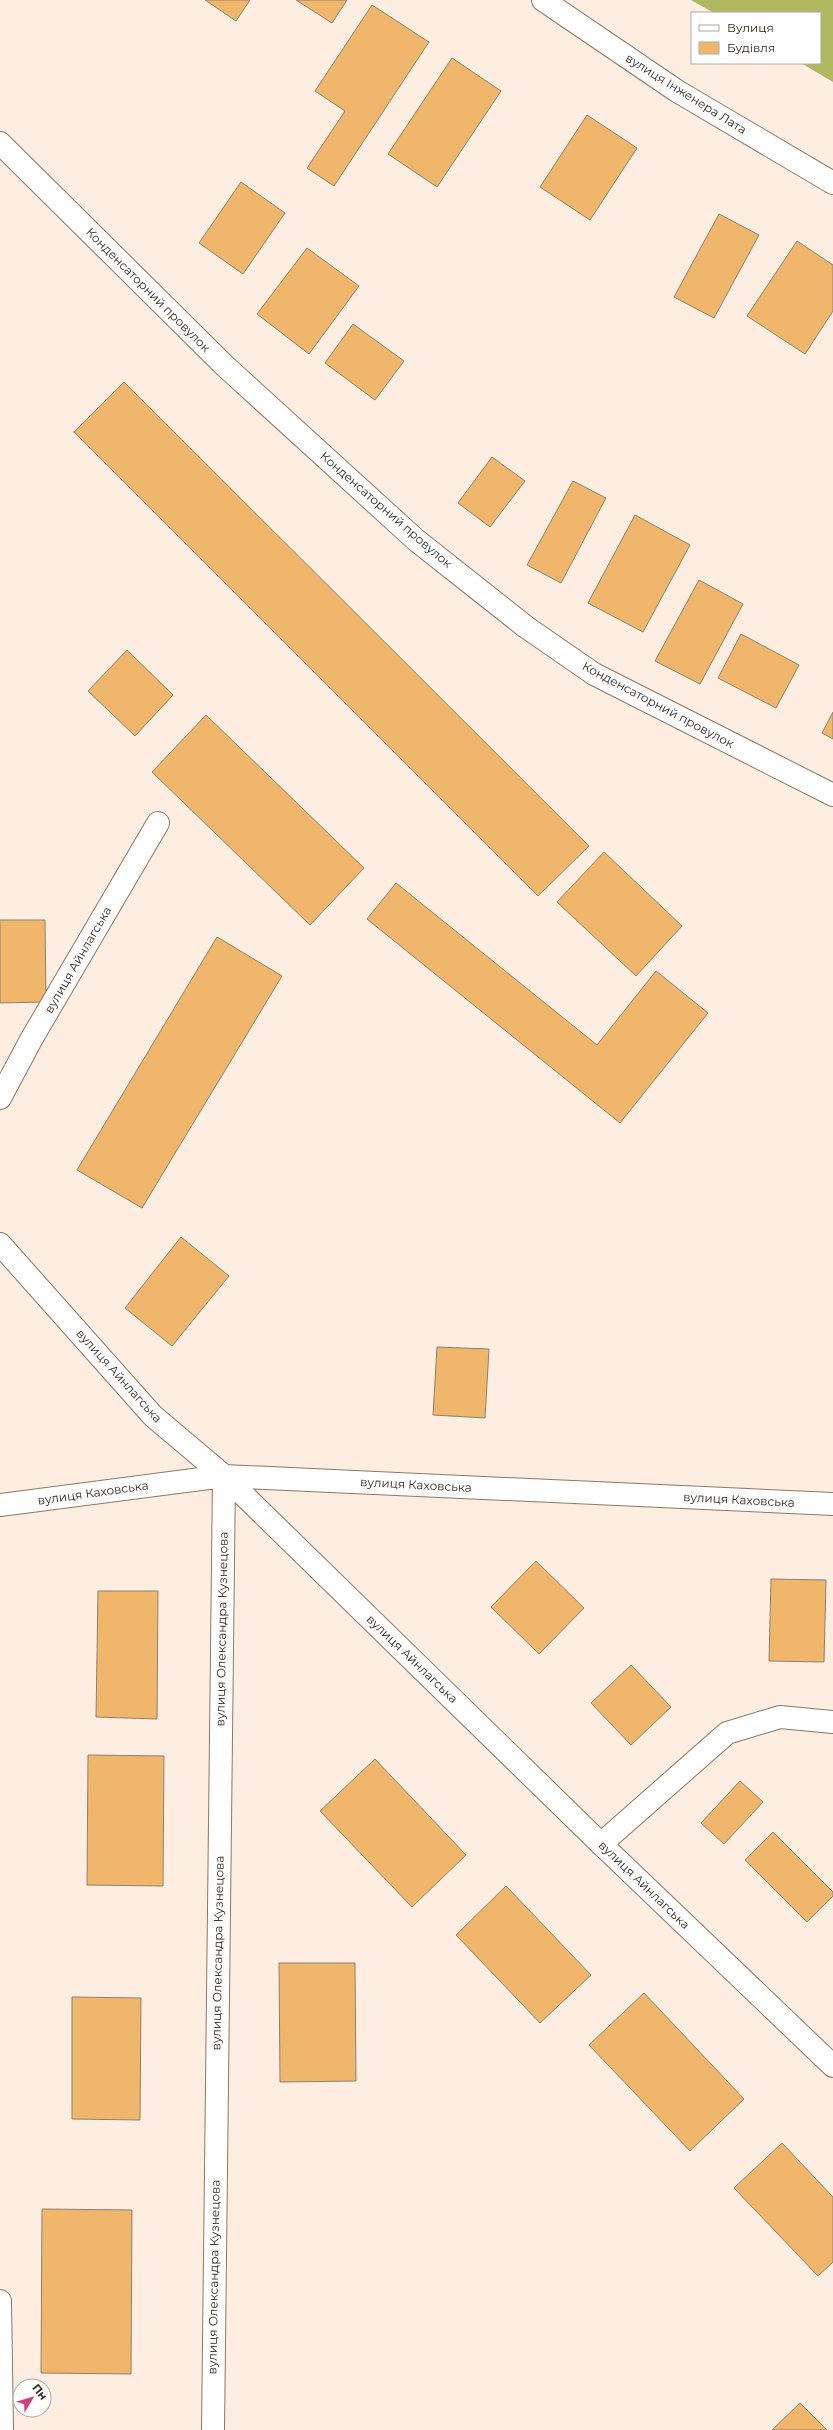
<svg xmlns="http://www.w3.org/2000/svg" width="833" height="2430" viewBox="0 0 833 2430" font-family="Montserrat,sans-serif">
<rect width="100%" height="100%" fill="#fdeee1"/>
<!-- forest -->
<path fill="#b0b85f" d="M691 0H833V82L801 63H820V13H714Z"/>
<!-- building -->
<path fill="#f0b76c" stroke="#91806a" d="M205 0H250L236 21Z
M296 0H347L332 23Z
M372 5 429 42 334 186 307 168 345 111 315 91Z
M452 58 501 91 437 187 388 154Z
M587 115 637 148 590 220 540 187Z
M241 182 285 213 243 274 199 243Z
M719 214 759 235 714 318 674 297Z
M797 241 833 265V311L805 354 747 316Z
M307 248 359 286 309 354 257 314Z
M353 324 404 361 375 400 325 363Z
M124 382 589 846 538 896 74 432Z
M492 457 525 481 490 527 458 503Z
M573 481 606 498 561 583 527 565Z
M635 515 690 545 643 632 588 603Z
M699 580 743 604 700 684 655 661Z
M741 634 799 665 776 708 718 678Z
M127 650 173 695 135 736 88 691Z
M833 712V739L822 733Z
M206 715 364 868 310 925 152 772Z
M604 852 682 926 636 976 557 902Z
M396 883 597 1045 656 971 708 1013 620 1123 367 919Z
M0 920H45L46 1002 0 1003Z
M217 937 282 976 142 1208 77 1170Z
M181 1237 229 1276 172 1346 125 1308Z
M437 1347 489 1349 485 1418 433 1415Z
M536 1561 584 1608 539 1654 491 1607Z
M771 1579 826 1580 824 1662 769 1661Z
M98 1591H158L157 1719 96 1717Z
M631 1665 671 1707 631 1745 591 1703Z
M88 1755 164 1756 163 1886 87 1885Z
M375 1759 466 1855 412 1907 320 1811Z
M740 1781 763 1802 724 1844 701 1823Z
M773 1832 833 1892V1896L807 1922 745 1860Z
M506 1886 591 1975 540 2023 456 1935Z
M279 1963H355L356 2081 280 2082Z
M644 1993 744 2099 690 2151 589 2045Z
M72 1997 141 1998 140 2120 72 2119Z
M782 2143 833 2197V2262L818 2276 734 2188Z
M42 2209 132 2210 131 2374 41 2373Z
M800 2403 827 2430H772Z"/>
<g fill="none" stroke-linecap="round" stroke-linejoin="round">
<!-- minor casing -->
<g stroke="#8d7865" stroke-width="24">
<path id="minor" d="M543 0 677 91 833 183
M0 143 225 366 416 540 526 627 594 674 833 795
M0 1098 32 1038 158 823
M0 1244 153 1416 224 1476 601 1844 833 2066
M0 1505 224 1476 833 1504
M601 1844 727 1733 780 1717 833 1722
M0 2301 2 2430
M213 2430 224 1476"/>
</g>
<!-- minor -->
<use href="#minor" stroke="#fff" stroke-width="22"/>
</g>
<g text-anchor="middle" stroke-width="4" stroke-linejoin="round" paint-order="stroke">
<!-- street labels -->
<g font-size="12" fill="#322921" stroke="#fefefe">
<text transform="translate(686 94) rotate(32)" y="4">вулиця Інженера Лата</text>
<text transform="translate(148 290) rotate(45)" y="4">Конденсаторний провулок</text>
<text transform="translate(386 510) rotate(41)" y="4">Конденсаторний провулок</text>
<text transform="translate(658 705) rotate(28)" y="4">Конденсаторний провулок</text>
<text transform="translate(78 960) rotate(-60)" y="4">вулиця Айнлагська</text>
<text transform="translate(119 1376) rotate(48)" y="4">вулиця Айнлагська</text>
<text transform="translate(416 1485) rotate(3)" y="4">вулиця Каховська</text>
<text transform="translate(93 1493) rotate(-8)" y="4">вулиця Каховська</text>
<text transform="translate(739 1500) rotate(3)" y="4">вулиця Каховська</text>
<text transform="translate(222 1629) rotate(-89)" y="4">вулиця Олександра Кузнецова</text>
<text transform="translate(412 1659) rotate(44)" y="4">вулиця Айнлагська</text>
<text transform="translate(644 1885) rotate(44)" y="4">вулиця Айнлагська</text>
<text transform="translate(218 1953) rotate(-89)" y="4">вулиця Олександра Кузнецова</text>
<text transform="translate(214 2277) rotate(-89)" y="4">вулиця Олександра Кузнецова</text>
</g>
</g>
<!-- legend -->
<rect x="691" y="12" width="130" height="52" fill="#fefefe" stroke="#aca9a6"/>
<rect x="699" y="25" width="20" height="6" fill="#ffffff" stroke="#aca9a6"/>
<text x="727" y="32" font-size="12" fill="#322921">Вулиця</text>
<rect x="699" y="42" width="20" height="12" fill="#f0b76c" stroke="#aca9a6"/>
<text x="727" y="52" font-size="12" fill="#322921">Будівля</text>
<!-- north arrow -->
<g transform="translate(32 2398) rotate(52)"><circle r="19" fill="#fefefe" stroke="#aca9a6"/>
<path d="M0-3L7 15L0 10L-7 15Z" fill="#cc4177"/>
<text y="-6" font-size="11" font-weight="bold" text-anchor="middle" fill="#322921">Пн</text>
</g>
</svg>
